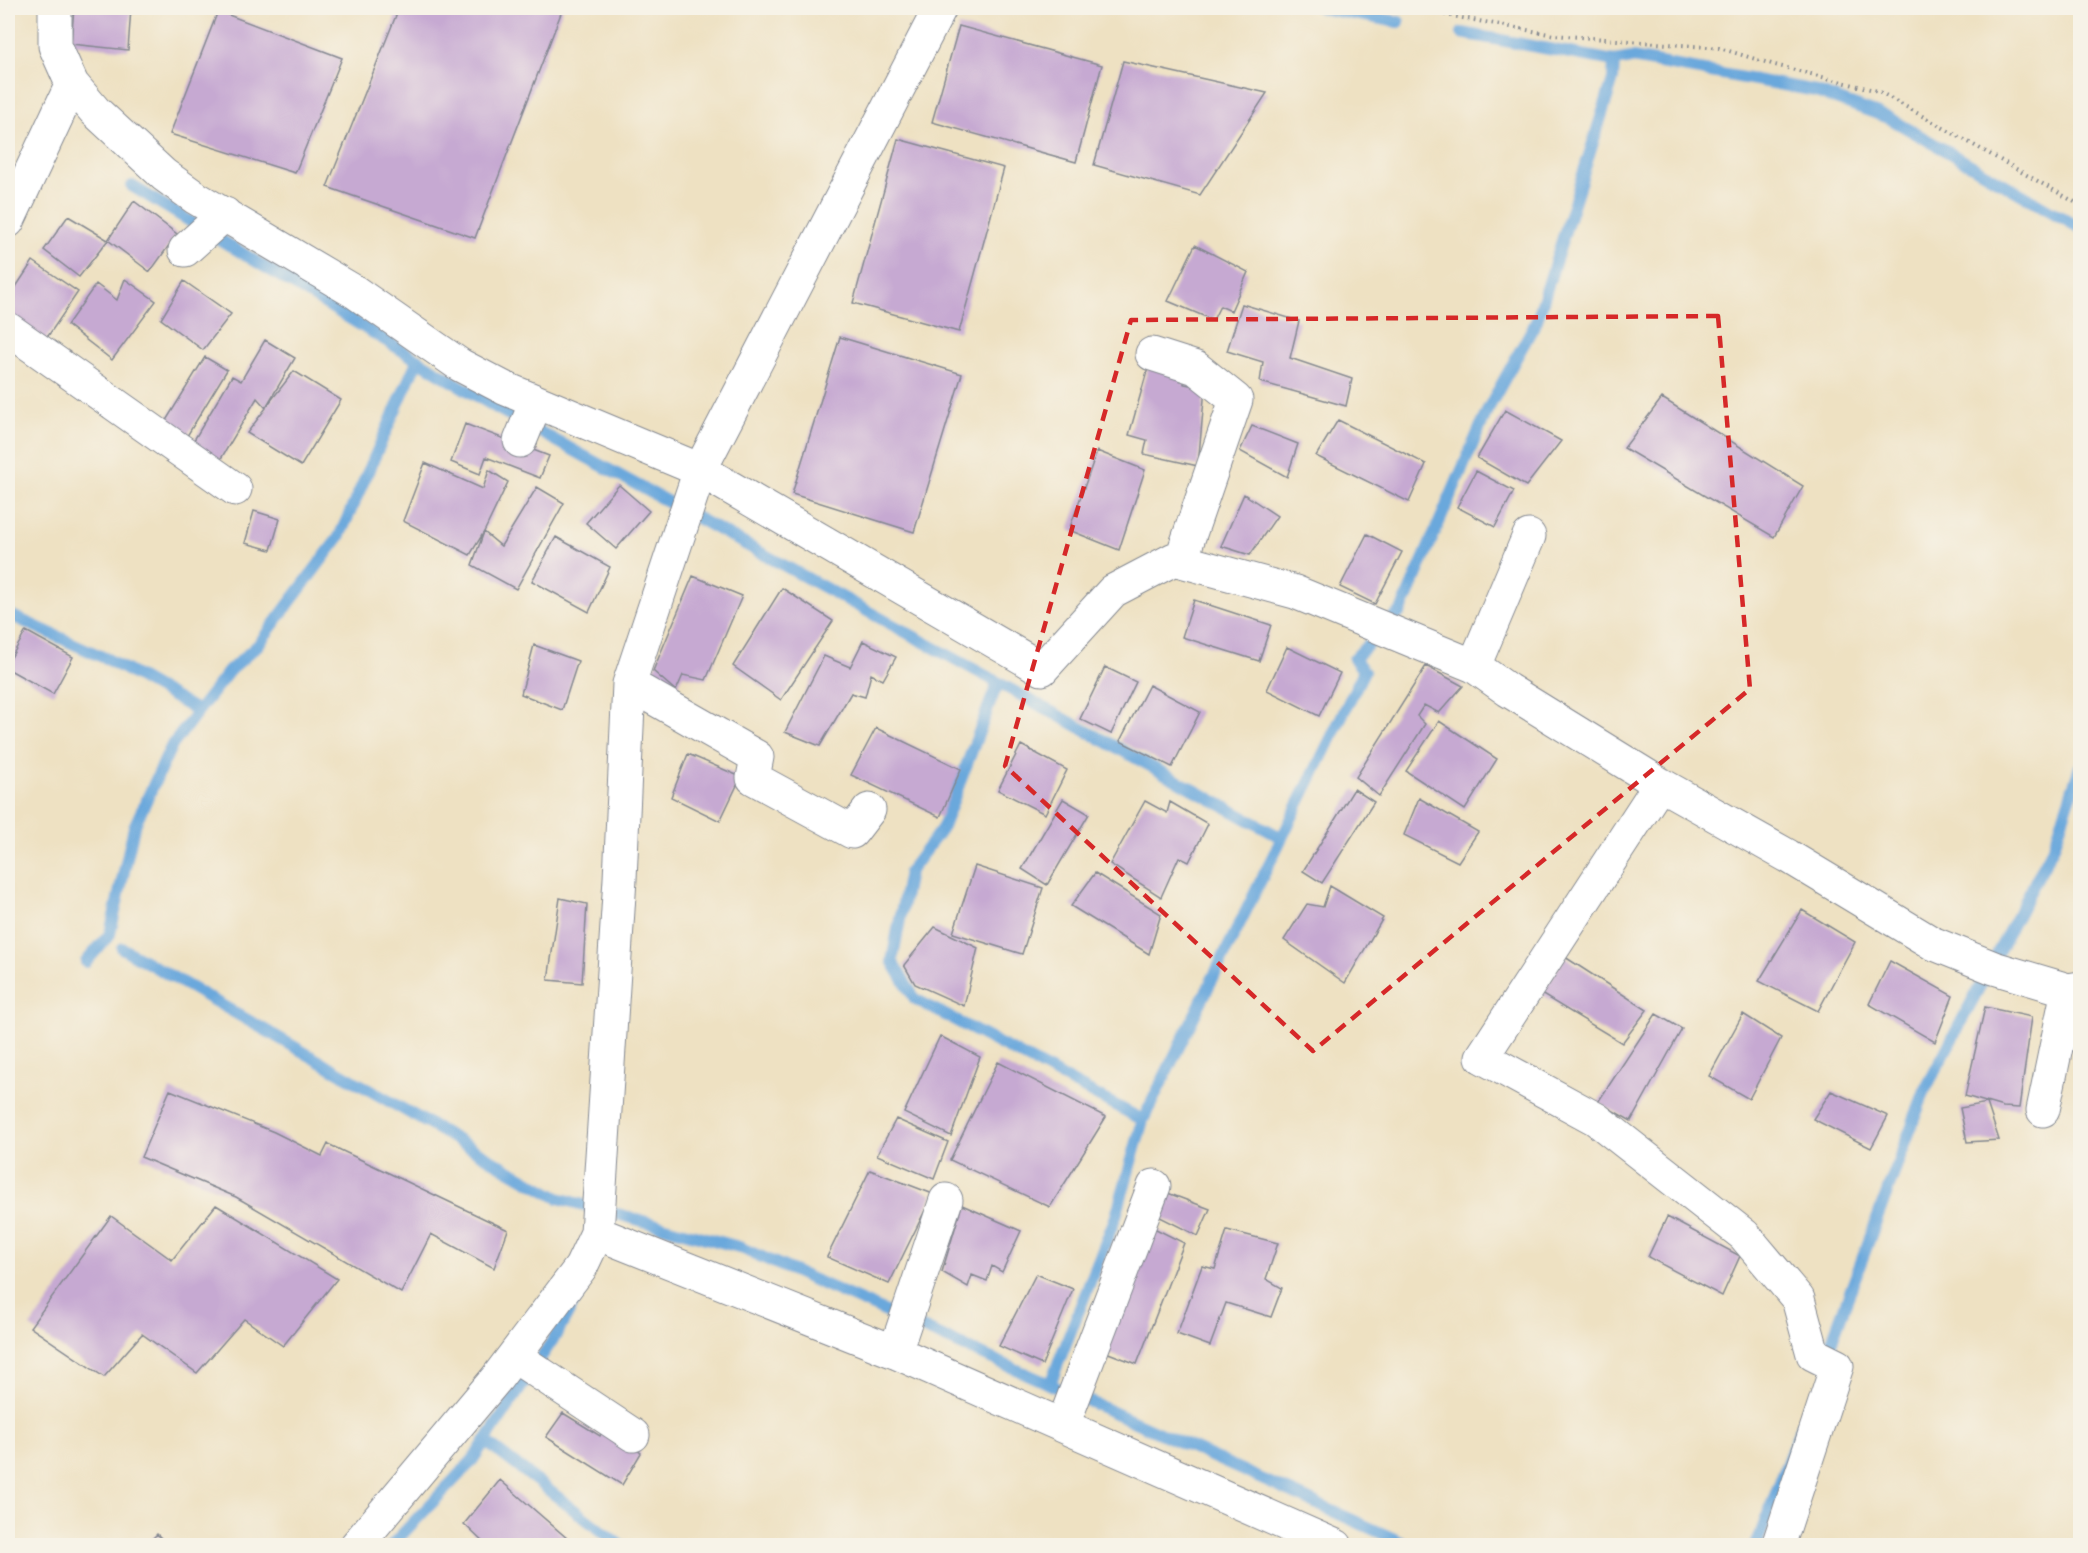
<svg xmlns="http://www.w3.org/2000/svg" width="2088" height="1553" viewBox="0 0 2088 1553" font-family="'Gochi Hand',sans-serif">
<rect width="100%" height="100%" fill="#f7f3e8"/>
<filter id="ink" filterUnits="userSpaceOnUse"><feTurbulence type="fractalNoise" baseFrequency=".0167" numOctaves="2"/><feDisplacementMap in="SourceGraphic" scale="12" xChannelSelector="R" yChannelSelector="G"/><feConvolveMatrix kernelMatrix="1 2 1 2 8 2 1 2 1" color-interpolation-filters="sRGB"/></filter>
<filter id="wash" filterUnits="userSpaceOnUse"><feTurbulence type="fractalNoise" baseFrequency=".008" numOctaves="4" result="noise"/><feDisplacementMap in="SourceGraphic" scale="24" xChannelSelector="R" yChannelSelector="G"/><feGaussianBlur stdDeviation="1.35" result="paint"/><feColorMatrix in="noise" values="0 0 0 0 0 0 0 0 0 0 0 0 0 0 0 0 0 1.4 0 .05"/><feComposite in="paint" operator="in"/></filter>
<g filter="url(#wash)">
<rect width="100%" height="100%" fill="#eee1c2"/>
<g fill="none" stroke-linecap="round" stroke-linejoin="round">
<!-- stream -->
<path stroke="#6ba8dc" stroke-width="12" d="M1321 8 1399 22
M1462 33 1614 61 1632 58 1811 90 1889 118 2080 228
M132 186 500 410 1282 838
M8 614 107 659 198 711 229 671 258 645 339 537 418 359
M998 682 943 827 909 872 892 961 915 999 1143 1120
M122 948 558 1198 739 1247 1056 1387
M86 962 110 934 134 827 171 747 198 711
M1825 1359 1925 1090 2054 846 2080 767
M1050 1384 1116 1216 1143 1120 1364 671 1354 659 1401 611 1488 409 1537 320 1613 79 1614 61
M1075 1395 1410 1546
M485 1441 621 1546
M391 1546 472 1461 558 1332 578 1295
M1756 1546 1801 1426"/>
</g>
<g id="blocks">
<!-- building -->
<path fill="#c6a9d2" d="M74 8H131L128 50 71 44Z
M399 8H563L475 238 327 187Z
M218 11 342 58 295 173 170 134Z
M959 26 1102 65 1076 162 932 122Z
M1123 61 1267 93 1200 195 1094 165Z
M898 139 1004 168 959 332 853 303Z
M134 201 177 234 150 272 108 240Z
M68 216 108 240 79 277 44 250Z
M1195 245 1248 272 1231 311 1220 306 1213 320 1168 301Z
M33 261 78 292 44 342 8 317V299Z
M125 279 156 301 112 360 67 325 96 284 117 300Z
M184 281 231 314 203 350 161 319Z
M1242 304 1299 321 1290 358 1352 379 1346 406 1260 382 1263 362 1227 351Z
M840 337 962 374 914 532 792 494Z
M265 340 295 358 266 407 294 371 341 400 301 466 247 433 266 408 257 398 219 462 191 445 232 376 241 381Z
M205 357 227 370 184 441 162 427Z
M1148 368 1184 376V384L1205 388 1198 466 1144 454 1147 440 1129 435Z
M1662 398 1803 486 1774 537 1624 448Z
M1505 410 1561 441 1526 486 1477 458Z
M1338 420 1426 464 1409 502 1316 456Z
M465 424 549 456 540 478 486 457 480 474 451 462Z
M1252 426 1298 444 1287 477 1240 451Z
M1097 451 1145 470 1119 550 1069 530Z
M425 463 483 489 489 470 508 482 484 532 470 555 403 521Z
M1476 471 1514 491 1495 527 1457 507Z
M619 485 649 511 616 549 586 523Z
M537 487 564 503 516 589 472 565 484 532 501 546Z
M1244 494 1277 516 1250 555 1221 546Z
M254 511 280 519 271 550 245 543Z
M1367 534 1402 552 1375 604 1340 587Z
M556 537 610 567 589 612 532 581Z
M693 576 742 596 706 680 683 675 676 691 653 671Z
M782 588 833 621 781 700 733 666Z
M1194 600 1271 625 1259 661 1182 637Z
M26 631 73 657 53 694 8 669V663Z
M863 641 896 657 883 680 871 674 865 697 851 693 820 746 785 732 824 656 850 667Z
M534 645 578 661 562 710 521 694Z
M1287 647 1340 673 1319 716 1267 690Z
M1426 666 1463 686 1439 713 1424 705 1417 716 1425 724 1379 796 1356 777Z
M1105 667 1136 682 1111 734 1080 719Z
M1149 685 1200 712 1172 767 1120 741Z
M1439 721 1497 759 1465 810 1406 771Z
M876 728 961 769 940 817 851 775Z
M1021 745 1067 770 1045 814 998 790Z
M688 754 741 777 720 821 671 797Z
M1354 789 1374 802 1322 883 1303 871Z
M1419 798 1478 832 1458 862 1404 835Z
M1063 799 1089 814 1047 885 1022 869Z
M1145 801 1167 813 1170 802 1208 824 1189 862 1179 857 1161 897 1110 864Z
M975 866 1043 888 1022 954 953 933Z
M1095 873 1161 914 1149 954 1071 906Z
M1330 886 1383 918 1345 983 1284 940 1307 904 1323 907Z
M560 898 587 904 582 983 548 980Z
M1802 910 1855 942 1818 1011 1759 981Z
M935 927 978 948 964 1006 915 984 904 965Z
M1565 957 1647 1010 1622 1043 1541 994Z
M1890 961 1953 996 1935 1042 1869 1004Z
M1985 1007 2032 1017 2019 1108 2003 1107 1965 1096Z
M1656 1014 1682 1029 1631 1121 1598 1102Z
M1743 1014 1781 1038 1749 1099 1709 1076Z
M940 1036 980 1057 951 1136 904 1113Z
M998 1062 1106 1117 1050 1207 950 1160Z
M170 1090 274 1132 322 1156 328 1144 508 1230 494 1268 431 1234 401 1293 236 1197 141 1157Z
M1831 1091 1888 1116 1871 1148 1813 1119Z
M1987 1103 1999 1140 1967 1142 1960 1108Z
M896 1119 948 1142 934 1179 877 1155Z
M870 1170 933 1194 889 1284 827 1257Z
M1165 1192 1210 1209 1198 1236 1154 1214Z
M216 1205 337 1279 283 1346 244 1319 197 1373 142 1334 104 1377 30 1327 111 1216 172 1260Z
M962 1205 1021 1231 1002 1272 992 1266 987 1281 972 1275 968 1287 942 1272Z
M1667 1217 1740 1256 1722 1296 1648 1257Z
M1146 1224 1184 1243 1137 1364 1085 1344Z
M1227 1230 1278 1243 1266 1279 1282 1288 1271 1317 1226 1303 1210 1346 1177 1334 1202 1266 1215 1269Z
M1036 1274 1073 1289 1042 1365 999 1346Z
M563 1413 600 1436 604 1428 641 1453 622 1485 546 1437Z
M500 1480 576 1546H487L464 1524Z
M157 1534 169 1546H145Z"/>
</g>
</g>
<g filter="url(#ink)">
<use href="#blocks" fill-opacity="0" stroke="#848890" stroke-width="1.5"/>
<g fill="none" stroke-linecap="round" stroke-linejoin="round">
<!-- minor casing -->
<g stroke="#848890" stroke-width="35">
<path id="minor" d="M55 8V46L72 84 95 111 164 175 196 198 355 292 460 365 504 388 700 470 1042 669 1113 591 1174 559 1295 592 1474 666 1508 690 1660 784 1788 856 1932 943 1994 968 2068 990 2080 988
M8 221 72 84
M185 250 225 214
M8 329 235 489
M1152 354 1196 368 1236 400 1181 560
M520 441 536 402
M1474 666 1529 536
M629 684 757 757 753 778 852 832 869 810
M1660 784 1482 1057 1596 1119 1744 1235 1798 1299 1813 1354 1837 1366 1778 1546
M2043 1110 2068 990
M597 1233 895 1352 1336 1546
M895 1352 946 1200
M514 1356 633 1435
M1063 1425 1154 1186
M356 1546 497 1378 581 1267 597 1233 620 879 629 684 700 470 940 8"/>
</g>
<!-- path -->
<path stroke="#848890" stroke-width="4" stroke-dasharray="1.5 4.5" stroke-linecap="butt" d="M1409 8 1554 35 1719 48 1775 65 1878 91 2080 205"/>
<!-- minor -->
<use href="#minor" stroke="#fff" stroke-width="33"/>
</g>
</g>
<!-- marked area -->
<path fill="none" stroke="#d62828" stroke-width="4.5" stroke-dasharray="12 8" stroke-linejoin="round" d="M1718 316 1750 689 1313 1051 1005 766 1131 320Z"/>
<!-- margin -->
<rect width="2088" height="1553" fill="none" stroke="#f7f3e8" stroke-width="30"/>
</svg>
